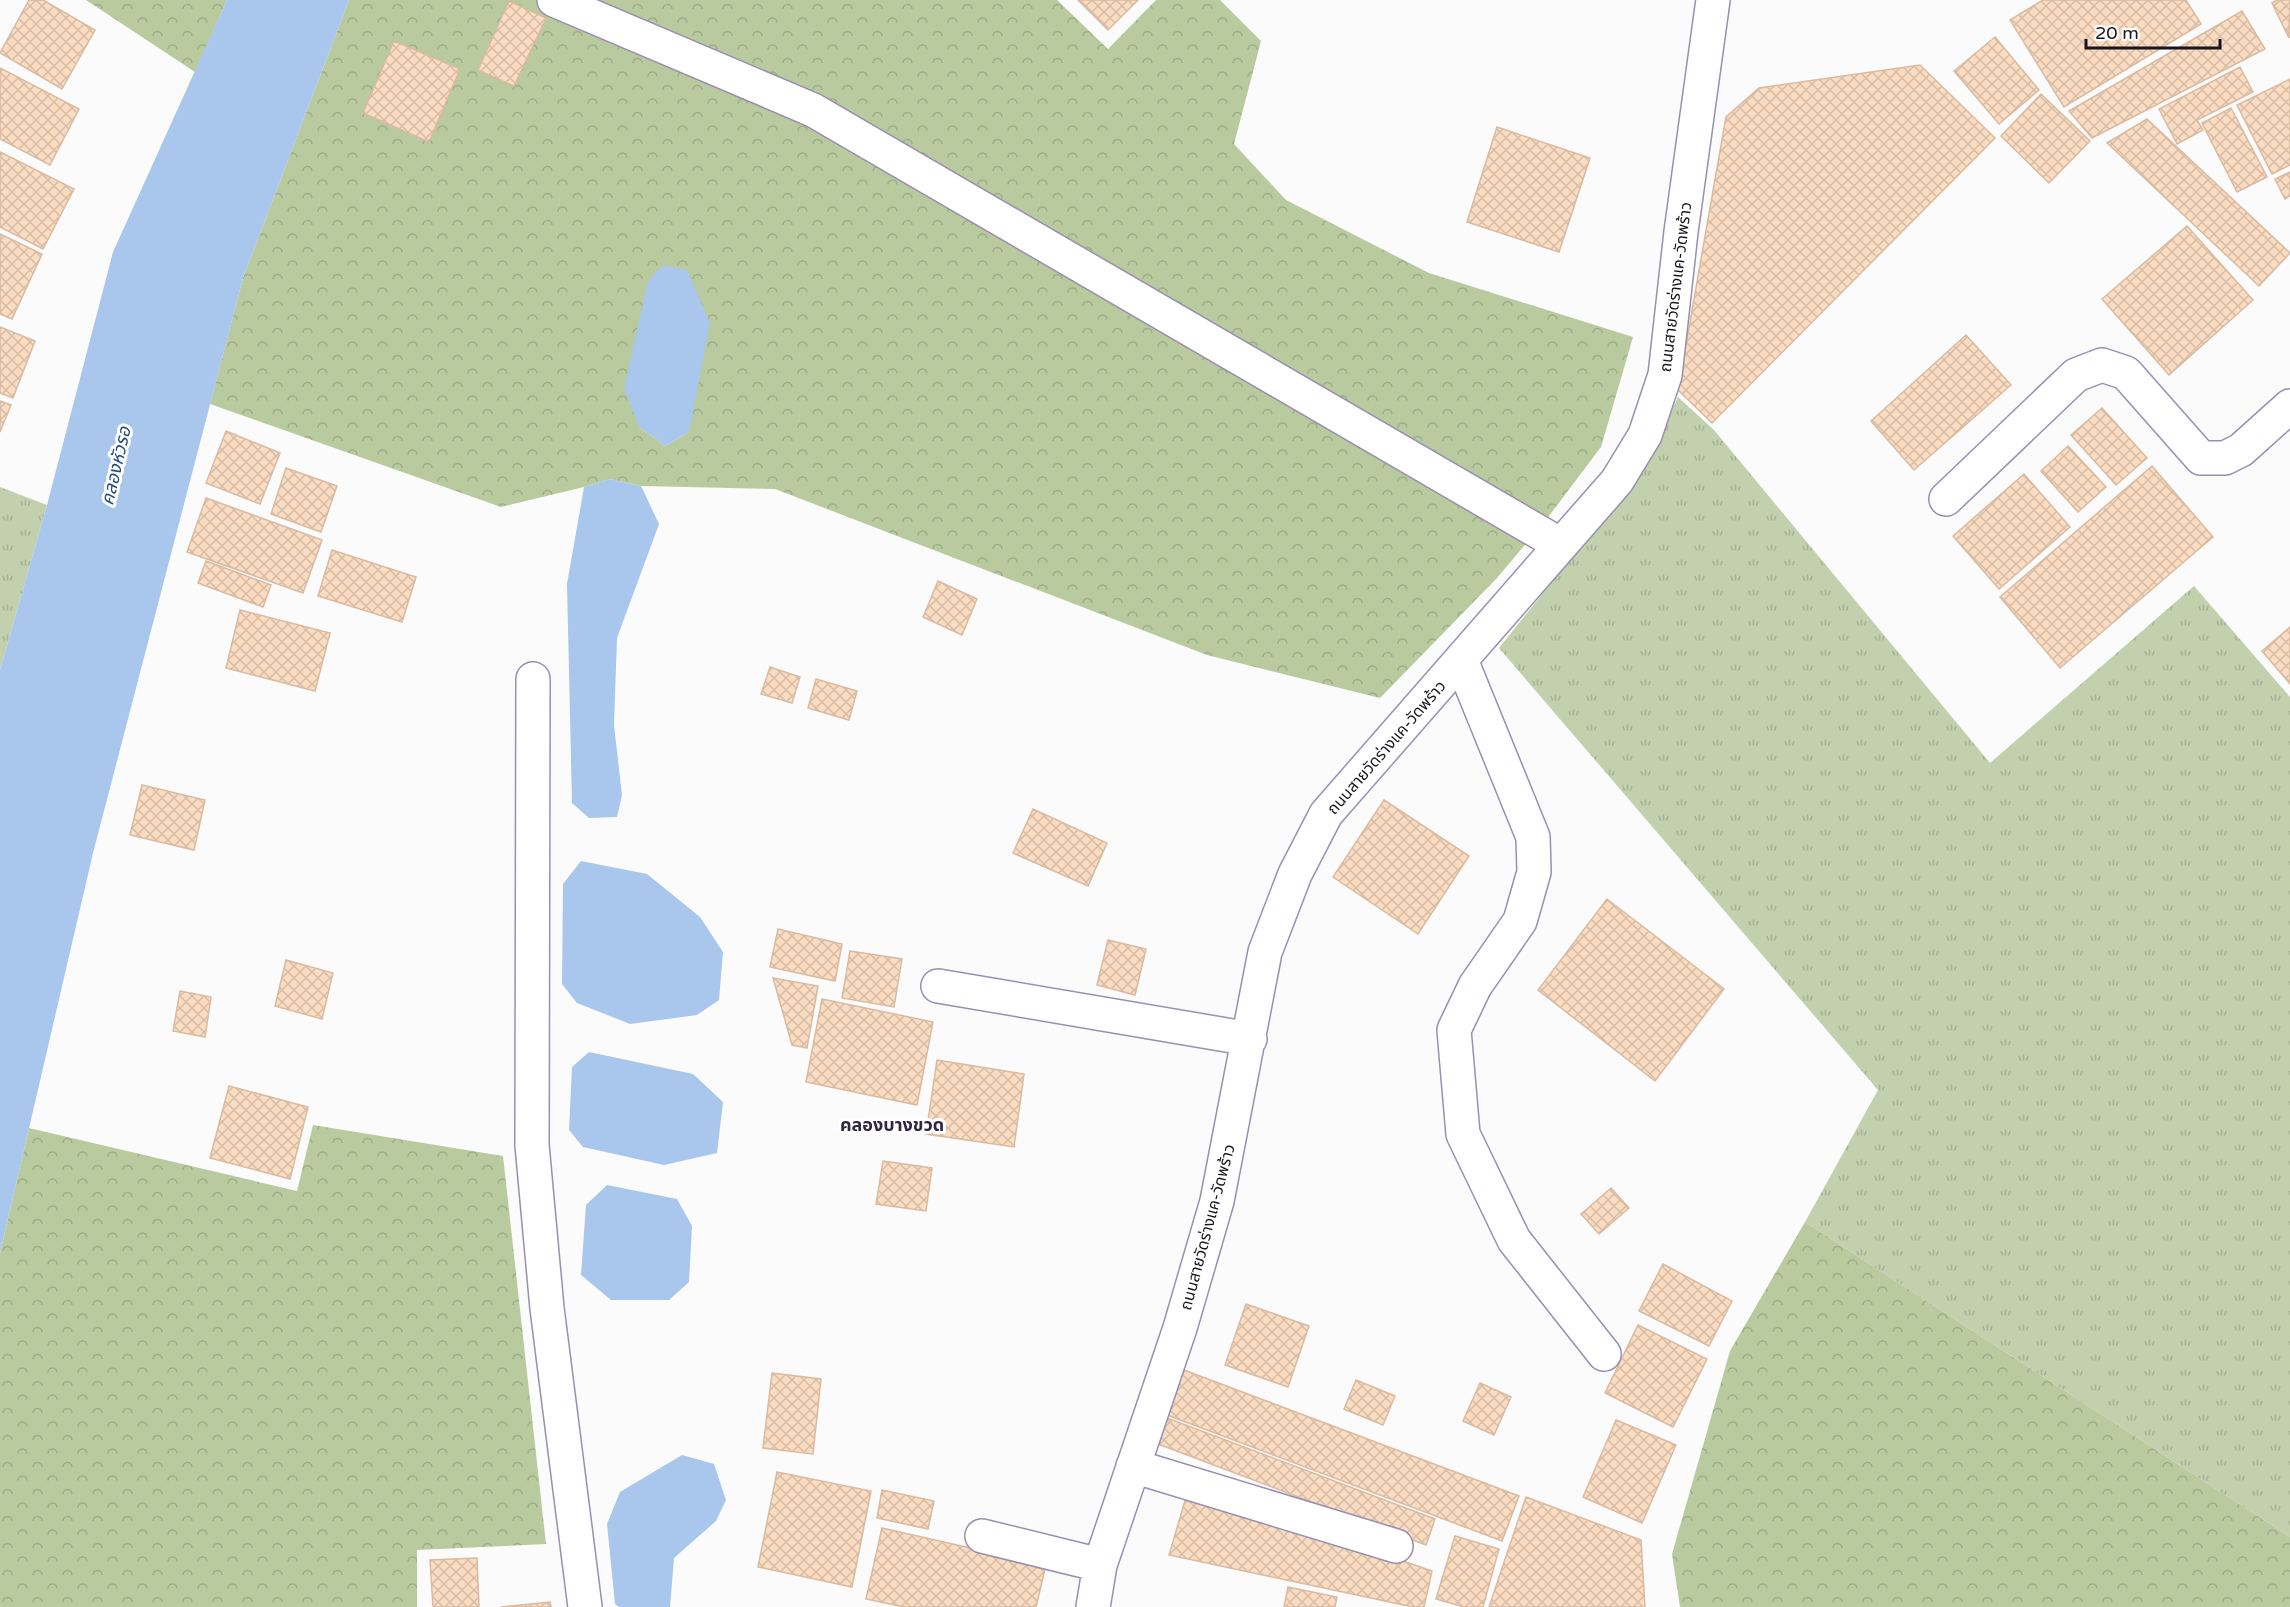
<svg xmlns="http://www.w3.org/2000/svg" width="2290" height="1607" viewBox="0 0 2290 1607" font-family="'Varela Round','Noto Sans Thai',sans-serif">
<defs>
<pattern id="grass-tufts" width="24" height="20" patternUnits="userSpaceOnUse" patternTransform="scale(1.5)"><rect width="24" height="20" fill="#c2d0ae"/><path d="M3 7l-1-3M5 7V3M7 7l1-3M15 17l-1-3M17 17v-4M19 17l1-3" fill="none" stroke="#a6b295"/></pattern>
<pattern id="forest-crowns" width="20" height="18" patternUnits="userSpaceOnUse" patternTransform="scale(1.5)"><rect width="20" height="18" fill="#b8ca9e"/><path d="M2 6a3 3 0 1 1 6 0M12 15a3 3 0 1 1 6 0" fill="none" stroke="#9dad88"/></pattern>
<pattern id="building-cross-hatch" width="8" height="8" patternUnits="userSpaceOnUse" patternTransform="scale(1.5)"><rect width="8" height="8" fill="#fbdcc1"/><path d="M0 0l8 8M0 8l8-8" fill="none" stroke="#d6bca6"/></pattern>
</defs>
<rect width="100%" height="100%" fill="#fbfbfb"/>
<!-- grass -->
<path fill="url(#grass-tufts)" d="M1678 397 1714 430 1990 763 2194 586 2290 697V1537L1805 1222 1878 1090 1499 648 1645 466Z
M0 487 47 505 0 670Z"/>
<!-- forest -->
<path fill="url(#forest-crowns)" fill-rule="evenodd" d="M86 0H227L195 72Z
M349 0H1057L1108 49 1156 0H1220L1261 41 1234 144 1286 200 1429 273 1633 337 1601 447 1549 516 1497 578 1380 698 1207 655 775 489 641 486 610 479 584 487 501 507 210 404 243 278ZM639 427 689 432 665 446Z
M313 1125 503 1156 546 1544 417 1550V1607H0V1253L29 1128 297 1191Z
M1805 1222 2290 1537V1607H1680L1672 1554 1730 1351Z"/>
<!-- water -->
<path fill="#a9c6ed" d="M227 0H349L243 278 93 853 0 1253V670L47 505 113 252Z
M663 265 687 270 710 323 689 432 665 446 639 427 624 389 648 281Z
M610 479 641 486 659 524 617 638 614 725 622 795 617 817 589 818 572 803 567 584 584 487Z
M581 861 647 874 700 917 723 952 719 1000 697 1015 630 1024 577 1003 562 984 563 884Z
M589 1052 693 1074 723 1102 717 1153 664 1165 583 1147 569 1130 572 1067Z
M607 1185 677 1199 692 1226 689 1282 669 1300H611L581 1275 586 1205Z
M682 1455 714 1464 726 1500 716 1521 674 1558 670 1607H619L615 1604 607 1524 620 1492Z"/>
<!-- building -->
<path fill="url(#building-cross-hatch)" stroke="#d9bba1" stroke-width="1.5" d="M29 0H43L95 30 62 89 0 53Z
M1078 0H1138L1108 30Z
M2043 0H2186L2201 24 2064 107 2010 20Z
M2277 0H2290L2289 38 2272 3Z
M509 1 546 18 514 86 478 70Z
M2242 11 2265 49 2092 138 2069 111Z
M1995 37 2039 90 1999 124 1954 71Z
M394 41 460 69 429 142 363 113Z
M1920 65 1995 138 1712 423 1678 390 1726 117 1759 88Z
M2240 67 2253 92 2197 120 2203 130 2177 144 2159 109Z
M0 68 79 109 50 165 0 139Z
M2290 79V165L2272 174 2237 105Z
M2041 94 2090 141 2049 183 2001 136Z
M2231 108 2267 177 2237 192 2202 123Z
M2147 119 2290 253 2259 286 2107 143Z
M1497 127 1590 158 1559 252 1467 222Z
M0 152 74 189 43 249 0 227Z
M2290 172V196L2285 199 2275 179Z
M2187 226 2253 300 2169 375 2102 299Z
M0 234 42 254 12 319 0 314Z
M0 327 35 341 13 398 0 393Z
M1966 335 2011 385 1914 470 1871 421Z
M0 401 11 405 0 432Z
M2102 408 2147 458 2116 485 2071 435Z
M226 431 280 453 260 504 206 483Z
M2068 446 2106 487 2078 512 2041 471Z
M2152 466 2213 537 2060 668 2000 597Z
M286 468 337 486 321 532 271 514Z
M2024 474 2070 527 1999 589 1953 536Z
M206 498 322 540 303 593 187 552Z
M332 550 416 577 402 622 318 596Z
M206 561 271 585 263 607 198 583Z
M938 581 977 599 962 635 923 617Z
M240 610 330 633 315 691 226 668Z
M2290 627V684L2262 651Z
M770 667 800 677 792 703 761 694Z
M816 679 857 691 849 720 808 708Z
M142 785 205 800 194 850 130 835Z
M1384 800 1469 856 1418 934 1333 877Z
M1033 809 1107 843 1088 886 1013 853Z
M1607 899 1724 989 1655 1081 1538 990Z
M778 929 842 944 835 981 770 967Z
M1108 940 1146 949 1135 995 1097 985Z
M850 951 902 959 894 1007 842 998Z
M286 960 333 973 322 1019 275 1006Z
M773 978 818 986 807 1048 792 1045Z
M180 991 211 997 205 1037 173 1031Z
M822 999 933 1022 917 1105 806 1082Z
M937 1060 1024 1074 1014 1147 926 1134Z
M229 1086 308 1107 290 1179 210 1158Z
M883 1161 932 1168 926 1211 876 1204Z
M1611 1188 1629 1208 1599 1234 1581 1214Z
M1663 1264 1732 1301 1709 1346 1639 1311Z
M1246 1304 1309 1326 1288 1387 1225 1365Z
M1638 1325 1707 1359 1673 1427 1605 1393Z
M1176 1367 1519 1496 1502 1541 1159 1412Z
M772 1373 821 1379 813 1454 763 1448Z
M1356 1380 1395 1396 1383 1425 1344 1409Z
M1480 1383 1511 1397 1494 1435 1463 1421Z
M1167 1418 1435 1519 1426 1545 1158 1444Z
M1616 1420 1676 1445 1642 1523 1583 1497Z
M777 1472 871 1491 852 1587 758 1567Z
M1189 1487 1432 1571 1424 1607H1413L1169 1555Z
M882 1490 934 1501 928 1529 877 1518Z
M1526 1497 1641 1540 1645 1607H1489Z
M882 1528 1046 1565 1036 1607H904L866 1599Z
M1455 1536 1499 1549 1483 1607H1464L1436 1599Z
M477 1558 479 1607H433L430 1560Z
M1288 1587 1337 1597 1335 1607H1284Z
M550 1602 551 1607H501Z"/>
<g fill="none" stroke-linecap="round" stroke-linejoin="round">
<!-- minor casing -->
<g stroke="#988fb1" stroke-width="36">
<path id="minor" d="M554 0 813 110 1561 545
M1946 499 2076 375 2102 365 2126 373 2201 458H2225L2241 450 2290 406
M1461 660 1533 837 1534 872 1520 921 1475 986 1454 1030 1463 1134 1514 1240 1604 1354
M533 679 532 1145 547 1308 585 1607
M938 986 1250 1039
M1133 1466 1396 1546
M982 1536 1100 1565
M1093 1607 1100 1565 1180 1328 1217 1201 1265 952 1295 874 1326 814 1617 481 1645 435 1665 375 1681 232 1713 0"/>
</g>
<!-- minor -->
<use href="#minor" stroke="#fff" stroke-width="33"/>
</g>
<g text-anchor="middle" stroke-width="6" stroke-linejoin="round" paint-order="stroke">
<!-- street labels -->
<g font-size="16" fill="#171420" stroke="#fff">
<text transform="translate(1675 287) rotate(-83)" y="6">ถนนสายวัดร่างแค-วัดพร้าว</text>
<text transform="translate(1386 747) rotate(-49)" y="6">ถนนสายวัดร่างแค-วัดพร้าว</text>
<text transform="translate(1207 1227) rotate(-75)" y="6">ถนนสายวัดร่างแค-วัดพร้าว</text>
</g>
<!-- water labels -->
<g font-size="18" font-style="italic" fill="#244a7b" stroke="#fff">
<text transform="translate(116 466) rotate(-77)" y="6">คลองหัวรอ</text>
</g>
<!-- neighbourhood labels -->
<g font-size="18" font-weight="bold" fill="#2f2641" stroke="#fff">
<text x="892" y="1131">คลองบางขวด</text>
</g>
</g>
<!-- scale -->
<path d="M2086 39v9h134v-9" fill="none" stroke="#171420" stroke-width="3"/>
<text x="2095" y="39" font-size="18" fill="#171420" stroke="#ffffff" stroke-width="4.5" paint-order="stroke">20 m</text>
</svg>
